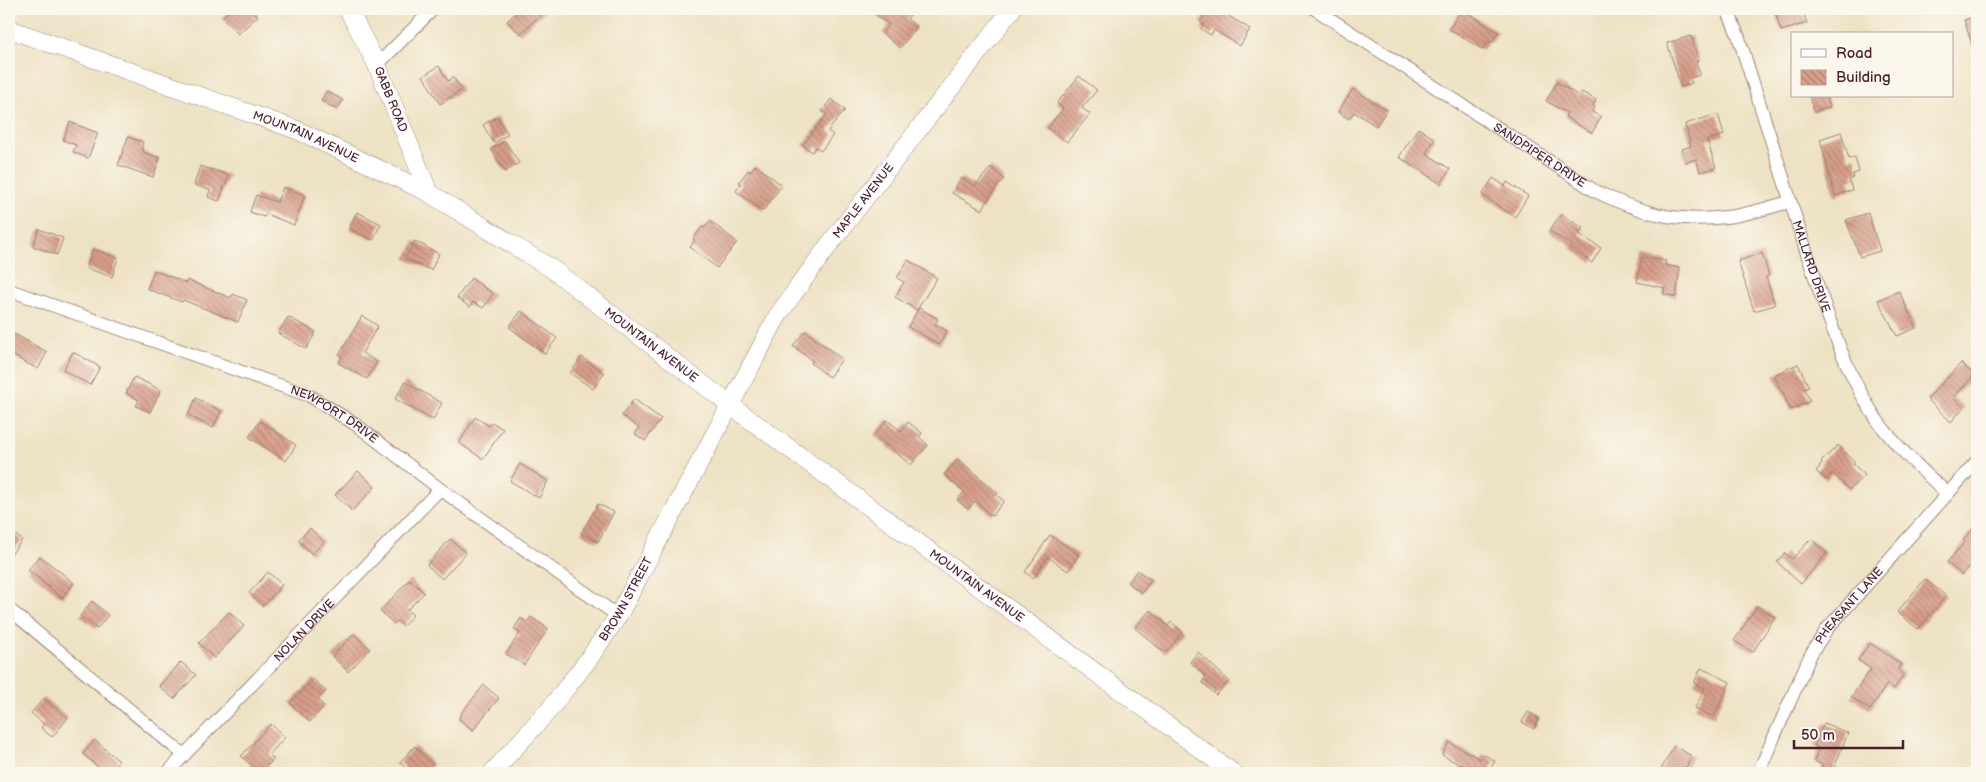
<svg xmlns="http://www.w3.org/2000/svg" width="1986" height="782" viewBox="0 0 1986 782" font-family="'Balsamiq Sans',sans-serif">
<defs>
<pattern id="building-back-hatch" width="6" height="6" patternUnits="userSpaceOnUse" patternTransform="scale(1.25)"><rect width="6" height="6" fill="#d79e89"/><path d="M-1 5l2 2M0 0l6 6M5-1l2 2" fill="none" stroke="#b08070"/></pattern>
</defs>
<rect width="100%" height="100%" fill="#fbf7ec"/>
<filter id="ink" filterUnits="userSpaceOnUse"><feTurbulence type="fractalNoise" baseFrequency=".02" numOctaves="2"/><feDisplacementMap in="SourceGraphic" scale="10" xChannelSelector="R" yChannelSelector="G"/><feConvolveMatrix kernelMatrix="1 2 1 2 8 2 1 2 1" color-interpolation-filters="sRGB"/></filter>
<filter id="wash" filterUnits="userSpaceOnUse"><feTurbulence type="fractalNoise" baseFrequency=".0096" numOctaves="4" result="noise"/><feDisplacementMap in="SourceGraphic" scale="20" xChannelSelector="R" yChannelSelector="G"/><feGaussianBlur stdDeviation="1.12" result="paint"/><feColorMatrix in="noise" values="0 0 0 0 0 0 0 0 0 0 0 0 0 0 0 0 0 1.4 0 .05"/><feComposite in="paint" operator="in"/></filter>
<g filter="url(#wash)">
<rect width="100%" height="100%" fill="#eee2c4"/>
<g id="blocks">
<!-- building -->
<path fill="url(#building-back-hatch)" d="M231 9H252L258 16 238 34 222 17Z
M520 9H547L520 34 507 21Z
M869 9H915L907 19 917 27 900 48 882 33 889 25Z
M1190 9H1231L1227 15 1250 29 1240 46 1214 30 1211 35 1201 29 1204 24 1200 22 1204 17Z
M1462 9 1498 32 1491 43 1488 41 1483 50 1449 29Z
M1774 9H1802L1807 23 1781 31Z
M1977 16V53H1975L1964 20Z
M1691 36 1699 60 1696 61 1700 75 1690 78 1692 83 1681 87 1667 43Z
M439 66 448 81 453 77 462 90 440 104 423 76Z
M1079 76 1097 90 1082 108 1090 114 1067 142 1048 128 1063 108 1057 103Z
M1557 82 1579 96 1582 92 1596 100 1593 106 1595 107 1592 112 1601 117 1592 133 1565 117 1567 113 1546 101Z
M1353 89 1387 110 1376 126 1354 112 1349 119 1338 112Z
M326 91 343 100 337 110 321 101Z
M1809 96H1826L1830 107 1814 112Z
M831 99 845 110 828 131 833 135 821 151 816 147 812 152 803 145 827 114 822 111Z
M1718 114 1724 135 1707 140 1716 168 1700 172 1696 159 1686 162 1682 149 1691 146 1685 124Z
M497 117 508 134 494 143 483 125Z
M70 122 98 133 88 158 73 152 76 145 63 140Z
M1418 128 1435 139 1426 153 1450 169 1441 184 1399 157Z
M1841 132 1849 159 1855 157 1859 172 1853 174 1854 178 1849 180 1852 190 1835 196 1820 139Z
M128 137 143 142 141 149 144 150 143 152 160 158 153 177 118 165Z
M505 141 519 163 505 172 491 149Z
M755 165 782 185 763 211 736 191 741 184 739 182 748 170 750 172Z
M200 166 229 175 219 201 208 197 210 190 194 185Z
M991 167 1004 179 993 192 982 210 952 193 961 178 975 186Z
M1493 178 1505 186 1507 182 1528 196 1515 217 1482 195Z
M283 187 305 195 294 225 266 214 264 217 250 212 256 195 277 202Z
M357 212 381 224 373 240 349 229Z
M1868 213 1880 251 1860 257 1846 220Z
M1561 214 1583 228 1579 234 1601 248 1592 263 1570 248 1571 245 1549 231Z
M710 221 737 242 717 268 690 247 695 241 693 239 702 227 704 228Z
M39 229 63 238 57 255 33 246Z
M415 241 439 254 431 270 405 259Z
M93 249 118 258 112 277 86 268Z
M1762 253 1769 276 1766 277 1775 305 1754 311 1738 261Z
M1642 257 1666 261 1665 265 1680 268 1676 297 1663 294 1665 288 1637 282Z
M908 260 937 278 917 310 895 297 904 282 897 278Z
M154 270 186 283 187 280 231 298 233 294 247 300 238 322 183 300 182 302 147 289Z
M471 278 493 294 483 308 473 302 470 307 457 298Z
M1899 291 1916 328 1897 336 1878 300Z
M919 308 938 319 935 324 947 331 939 345 908 327Z
M521 311 557 338 545 354 509 327Z
M362 316 378 326 362 353 377 362 367 379 338 363 342 357 339 355Z
M288 317 316 332 306 349 278 333Z
M9 331 47 352 38 369 9 354Z
M805 331 842 359 829 377 811 363 813 361 793 346Z
M73 352 100 367 90 385 63 370Z
M582 357 604 373 593 389 570 373Z
M1961 363 1974 375 1953 398 1964 407 1951 422 1927 399Z
M1798 364 1809 387 1804 389 1810 401 1791 410 1774 375Z
M134 377 161 390 150 412 136 406 139 400 126 393Z
M405 382 442 403 433 420 395 399Z
M196 398 221 411 213 428 188 415Z
M634 399 661 419 645 441 635 434 639 428 622 415Z
M475 417 489 426 492 422 503 429 483 459 459 443Z
M887 420 901 431 908 422 922 433 919 437 928 445 911 465 874 435Z
M260 421 296 445 286 461 249 437Z
M1838 445 1855 462 1853 464 1865 475 1849 490 1832 473 1826 480 1816 471 1822 464 1821 462Z
M958 459 998 493 996 495 1004 501 992 516 975 501 968 509 957 500 964 492 944 475Z
M520 464 548 481 539 498 510 481Z
M358 471 375 487 352 511 335 495Z
M598 504 614 512 598 542 581 533Z
M1977 525V559L1962 575 1947 562 1965 542 1963 540Z
M310 528 324 542 312 554 298 540Z
M9 529 22 540 9 557Z
M1050 535 1079 555 1068 571 1048 557 1033 578 1025 572Z
M450 539 466 553 442 579 427 565Z
M1811 539 1827 553 1801 584 1777 562 1785 553 1792 559Z
M40 556 74 583 62 598 28 570Z
M1137 570 1151 580 1142 593 1128 583Z
M268 572 282 585 263 606 249 593Z
M410 579 424 593 407 610 413 615 403 626 397 621 394 624 380 611Z
M1925 579 1946 596 1918 629 1897 612Z
M92 601 108 615 97 629 80 616Z
M1757 606 1775 617 1753 652 1734 641Z
M1150 610 1168 626 1171 622 1183 632 1165 653 1135 628Z
M229 612 244 626 214 658 199 643Z
M531 617 548 629 524 665 506 654 520 633 514 629 521 618 527 622Z
M354 634 370 649 348 672 332 656Z
M1870 643 1901 664 1898 669 1904 674 1894 689 1887 684 1870 710 1851 697 1871 669 1858 660Z
M1198 652 1229 681 1216 695 1202 682 1206 677 1190 662Z
M181 662 196 675 174 699 159 686Z
M1701 668 1730 682 1714 717 1695 708 1705 688 1694 683Z
M313 679 326 691 318 700 324 706 310 722 290 703Z
M484 685 499 698 473 730 459 719 462 712Z
M44 698 68 718 52 737 41 728 44 724 31 713Z
M1528 712 1539 718 1534 729 1522 722Z
M1824 723 1848 733 1832 773 1821 769 1822 765 1814 761 1819 748 1814 746Z
M271 724 285 737 269 755 274 759 260 773 241 756Z
M95 740 119 761 108 773H105L83 754Z
M1449 742 1480 759 1483 754 1495 761 1488 773H1459L1463 766 1442 755Z
M415 746 433 764 424 773H399L405 767 400 762Z
M1674 746 1692 756 1683 773H1659Z"/>
</g>
</g>
<g filter="url(#ink)">
<use href="#blocks" fill-opacity="0" stroke="#9c8078" stroke-width="1"/>
<g fill="none" stroke-linecap="round" stroke-linejoin="round">
<!-- street casing -->
<g stroke="#9c8078" stroke-width="14">
<g id="street">
<path id="s1" d="M1315 9 1595 191C1640 213 1676 223 1726 217 1747 215 1769 207 1790 202"/>
<path id="s2" d="M1727 9 1738 35C1761 110 1785 185 1809 260 1829 317 1843 369 1877 420 1897 448 1923 471 1948 494"/>
<path d="M377 65 433 9"/>
<path id="s3" d="M9 290 310 396 355 424 440 489 618 616"/>
<path d="M9 609 184 755"/>
<path id="s4" d="M167 773 440 489"/>
<path id="s5" d="M1758 773 1811 654 1827 629 1977 461"/>
</g>
</g>
<!-- secondary casing -->
<g stroke="#9c8078" stroke-width="19">
<g id="secondary">
<path id="s6" d="M348 9 377 65 429 193"/>
<path id="s7" d="M9 29 297 130 429 193 552 269 730 405 1233 773"/>
<path id="s8" d="M492 773 549 710 588 660 618 616 778 315 828 246 1012 9"/>
</g>
</g>
<!-- street -->
<use href="#street" stroke="#fff" stroke-width="12"/>
<!-- secondary -->
<use href="#secondary" stroke="#fff" stroke-width="18"/>
</g>
</g>
<g text-anchor="middle" stroke-width="4.5" stroke-linejoin="round" paint-order="stroke">
<!-- street labels -->
<g font-size="12" fill="#4a1f2b" stroke="#fbf7ec">
<text dy="4" stroke="none"><textPath href="#s6" startOffset="100">GABB ROAD</textPath></text>
<text dy="4" stroke="none"><textPath href="#s7" startOffset="316">MOUNTAIN AVENUE</textPath></text>
<text dy="4" stroke="none"><textPath href="#s1" startOffset="268">SANDPIPER DRIVE</textPath></text>
<text dy="4" stroke="none"><textPath href="#s8" startOffset="685">MAPLE AVENUE</textPath></text>
<text dy="4" stroke="none"><textPath href="#s2" startOffset="271">MALLARD DRIVE</textPath></text>
<text dy="4" stroke="none"><textPath href="#s7" startOffset="721">MOUNTAIN AVENUE</textPath></text>
<text dy="4" stroke="none"><textPath href="#s3" startOffset="349">NEWPORT DRIVE</textPath></text>
<text dy="4" stroke="none"><textPath href="#s7" startOffset="1126">MOUNTAIN AVENUE</textPath></text>
<text dy="4" stroke="none"><textPath href="#s8" startOffset="220">BROWN STREET</textPath></text>
<text dy="4" stroke="none"><textPath href="#s5" startOffset="192">PHEASANT LANE</textPath></text>
<text dy="4" stroke="none"><textPath href="#s4" startOffset="198">NOLAN DRIVE</textPath></text>
</g>
</g>
<!-- margin -->
<rect width="1986" height="782" fill="none" stroke="#fbf7ec" stroke-width="30"/>
<!-- legend -->
<rect x="1791" y="32" width="162" height="65" fill="#fbf7ec" stroke="#b4a19f"/>
<rect x="1801" y="49" width="25" height="8" fill="#ffffff" stroke="#b4a19f"/>
<text x="1836" y="58" font-size="15" fill="#4a1f2b">Road</text>
<rect x="1801" y="70" width="25" height="15" fill="url(#building-back-hatch)" stroke="#b4a19f"/>
<text x="1836" y="82" font-size="15" fill="#4a1f2b">Building</text>
<!-- scale -->
<path d="M1794 740v8h109v-8" fill="none" stroke="#4a1f2b" stroke-width="2.5"/>
<text x="1801" y="740" font-size="15" fill="#4a1f2b" stroke="#fbf7ec" stroke-width="4" paint-order="stroke">50 m</text>
</svg>
